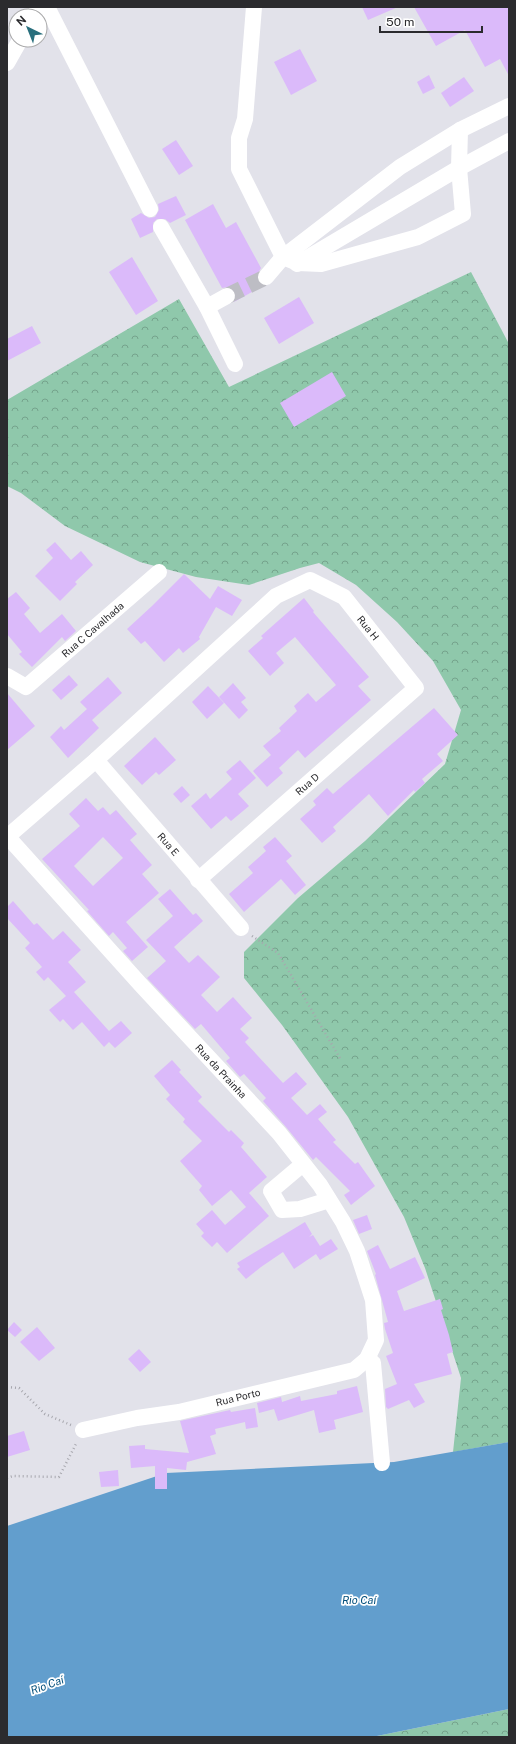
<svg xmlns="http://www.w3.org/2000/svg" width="516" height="1744" viewBox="0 0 516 1744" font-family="'Public Sans',sans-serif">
<defs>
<pattern id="forest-crowns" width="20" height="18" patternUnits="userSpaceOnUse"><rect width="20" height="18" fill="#8fc8ab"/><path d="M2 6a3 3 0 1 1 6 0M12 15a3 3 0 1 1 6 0" fill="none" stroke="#75a38c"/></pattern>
</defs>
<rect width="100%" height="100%" fill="#e2e2ea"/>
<!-- forest -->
<path fill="url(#forest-crowns)" d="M471 272 509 344V1442L453 1452 461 1378 425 1268 404 1217 348 1117 282 1025 244 978V952L298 898 365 841 445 764 461 710 433 661 397 622 356 585 319 563 300 568 249 585 196 577 140 562 65 526 21 493 7 486V400L179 299 229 387Z
M509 1709V1737H372Z"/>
<!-- water -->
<path fill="#629ecd" d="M509 1442V1709L372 1737H7V1526L166 1473 394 1462Z"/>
<!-- building -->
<path fill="#dbbafa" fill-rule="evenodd" d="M362 7H398L368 20Z
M414 7H509V76L500 59 485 67 465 30 436 46Z
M300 49 317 81 291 95 274 62Z
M429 75 435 88 423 94 417 82Z
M464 77 474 91 450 107 441 93Z
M176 140 193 166 179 175 162 149Z
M176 196 186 215 170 223 165 219H157L153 223V232L140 238 131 219 141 213 149 218 155 217 159 210 158 204Z
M213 204 226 228 236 222 261 268 257 275V280L263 286 234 302 236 297 235 291 228 287 222 288 185 220Z
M132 257 158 301 136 315 109 272Z
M299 297 314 323 279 344 264 318Z
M32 326 41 343 7 361V339Z
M332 372 346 396 294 427 280 403Z
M55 542 71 560 81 551 93 565 75 582 77 584 60 601 35 576 53 558 46 550Z
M184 574 210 599 218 586 242 600 232 616 216 607 199 637 200 639 183 653 179 648 164 662 145 641 141 644 127 629 152 606Z
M16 592 30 608 24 614 40 633 62 614 76 631 65 641 62 637 32 667 19 654 22 652 7 634V599Z
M304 598 314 611 313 612 369 677 358 686 371 700 305 758 298 750 279 768 283 773 267 787 253 771 271 755 263 746 281 731 279 728 297 711 294 706 308 693 316 702 336 685 295 637 276 653 284 663 270 676 248 651 263 638 261 636Z
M69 675 78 685 61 700 52 690Z
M108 677 122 693 92 720 99 728 68 758 50 737 61 726 64 730 87 709 80 702Z
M233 683 246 698 241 702 248 710 239 719 219 697Z
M208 686 224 703 207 719 192 702Z
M7 693 35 726 7 750Z
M434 708 458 735 437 754 443 761 422 779 425 783 415 792 414 790 388 816 369 794 333 827 336 831 322 843 300 819 316 805 313 801 327 788 333 794Z
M155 737 176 760 159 775 156 772 142 785 124 766Z
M240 760 256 778 238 794 249 806 231 821 226 816 211 829 191 806 206 793 210 799 232 779 226 772Z
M182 786 190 795 181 803 173 794Z
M86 798 98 811 103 807 110 815 116 810 137 834 130 840 152 865 142 874 159 893 126 922 148 947 132 961 123 951 127 948 113 932 109 936 87 911 89 910 42 859 80 826 69 814ZM103 837 123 858 93 886 74 866Z
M275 837 292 856 286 861 306 885 295 895 281 879 244 912 229 894 253 873 248 867 266 851 263 847Z
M170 889 193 915 196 913 203 921 174 947 189 963 198 955 220 977 201 995 217 1012 233 997 242 1007 252 1018 240 1029 249 1038 245 1042 283 1083 296 1072 307 1084 291 1098 307 1115 320 1104 327 1112 318 1119 336 1140 333 1142 355 1164 358 1162 375 1186 351 1205 344 1195 350 1191 316 1157 313 1160 286 1127 263 1101 266 1098 244 1074 240 1077 226 1061 230 1058 201 1024 195 1029 147 978 166 961 146 940 173 916 158 899Z
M13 901 34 925 37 923 53 940 63 931 81 950 68 962 86 982 74 992 109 1031 121 1021 132 1033 115 1048 109 1042 104 1047 82 1022 73 1030 63 1019 60 1022 49 1010 66 996 48 977 44 981 36 972 42 967 25 948 30 943 7 918V907Z
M172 1060 181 1070 179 1072 202 1097 198 1101 229 1132 231 1130 244 1143 241 1147 267 1177 249 1193 269 1216 227 1253 217 1242 212 1247 201 1236 204 1233 196 1224 212 1210 225 1225 246 1207 231 1190 212 1206 199 1190 202 1186 180 1161 202 1141 183 1122 185 1119 166 1099 170 1095 154 1076Z
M367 1215 372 1229 359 1234 353 1220Z
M305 1222 312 1234 309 1237 313 1235 320 1246 331 1239 338 1249 320 1260 316 1254 294 1269 283 1252 261 1267 246 1279 237 1269 240 1267 237 1263Z
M378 1245 390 1269 415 1257 425 1278 397 1291 404 1311 440 1299 443 1309 441 1310 449 1335 453 1352 447 1354 452 1374 414 1384 425 1402 414 1408 409 1400 388 1409 386 1407 385 1389 397 1384 386 1356 393 1353 385 1329 384 1323 388 1322 375 1275 376 1274 367 1251Z
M14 1322 22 1330 15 1337 7 1330Z
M37 1327 55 1348 39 1361 20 1342Z
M139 1349 151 1362 140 1372 128 1359Z
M357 1386 363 1412 334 1420 336 1429 319 1433 314 1410 278 1421 274 1409 259 1413 257 1403 281 1397 282 1402 300 1396 301 1401 337 1394V1391Z
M255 1408 258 1427 246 1429 245 1422 215 1429 216 1434 210 1436 216 1454 187 1462 186 1470 167 1468V1489H155V1466L131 1468 129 1446 145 1445V1449L189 1453 180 1421 230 1410 231 1412Z
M24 1431 30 1450 7 1457V1436Z
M118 1470 119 1486 101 1487 99 1472Z"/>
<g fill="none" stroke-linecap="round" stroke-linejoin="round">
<!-- minor-tunnel -->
<path stroke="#bdbdc4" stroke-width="16" stroke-dasharray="16 8" stroke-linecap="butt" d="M227 296 266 277"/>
<!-- path -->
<path stroke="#a7a7ae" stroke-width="2.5" stroke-dasharray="1 3" stroke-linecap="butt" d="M252 936 278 953 341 1060
M7 1387 19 1388 45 1414 71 1425
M7 1478 13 1476 59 1477 77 1442"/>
<!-- minor -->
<g stroke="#fff" stroke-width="16">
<path d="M47 7 150 209"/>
<path d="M254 7 245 119 239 138V169L283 257 298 263 321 264 418 237 463 214 459 168 460 130"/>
<path d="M34 16 39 7"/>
<path d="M7 63 20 40"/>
<path d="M161 227 207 307 235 364"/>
<path d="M297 264 459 168 509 141"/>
<path d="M266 277 283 257 400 167 460 130 509 106"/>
<path d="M207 307 227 296"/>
<path id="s1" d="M7 676 26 687 159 572"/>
<path id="s2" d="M96 760 241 928"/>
<path id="s3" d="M7 836 141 985 279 1133 320 1185 343 1222 357 1251 373 1300 376 1340 367 1359 354 1370 179 1412 137 1418 83 1430"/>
<path id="s4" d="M7 837 96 760 276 596 310 580 344 597 416 688 198 880"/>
<path d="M303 1164 271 1191 282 1210 300 1209 329 1200"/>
<path d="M367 1359 373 1363 382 1463"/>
</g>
</g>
<g text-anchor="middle" stroke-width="3.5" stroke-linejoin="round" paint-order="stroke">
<!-- street labels -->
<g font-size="10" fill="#2b2b2e" stroke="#fff">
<text dy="4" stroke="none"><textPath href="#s4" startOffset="476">Rua H</textPath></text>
<text dy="4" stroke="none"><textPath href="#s1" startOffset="110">Rua C Cavalhada</textPath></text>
<text transform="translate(307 784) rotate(-41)" y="4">Rua D</text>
<text dy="4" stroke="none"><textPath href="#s2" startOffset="111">Rua E</textPath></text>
<text dy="4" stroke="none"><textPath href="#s3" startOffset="318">Rua da Prainha</textPath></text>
<text transform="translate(238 1397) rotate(-14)" y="4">Rua Porto</text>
</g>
<!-- water labels -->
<g font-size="11" font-style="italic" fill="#014e7b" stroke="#fff">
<text x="359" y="1604">Rio Caí</text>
<text transform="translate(47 1685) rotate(-20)" y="4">Rio Caí</text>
</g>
</g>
<!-- border -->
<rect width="516" height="1744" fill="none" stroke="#2b2b2e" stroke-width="16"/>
<!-- north arrow -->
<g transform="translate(28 28) rotate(317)"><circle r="19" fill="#ffffff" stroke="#aaaaab"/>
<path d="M0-3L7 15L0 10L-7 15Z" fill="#296f7d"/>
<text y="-6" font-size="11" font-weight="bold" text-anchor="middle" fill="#2b2b2e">N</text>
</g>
<!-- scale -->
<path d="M380 26v6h102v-6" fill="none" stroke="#2b2b2e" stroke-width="2"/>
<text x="386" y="26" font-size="12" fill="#2b2b2e" stroke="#ffffff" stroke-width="3" paint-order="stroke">50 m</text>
</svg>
